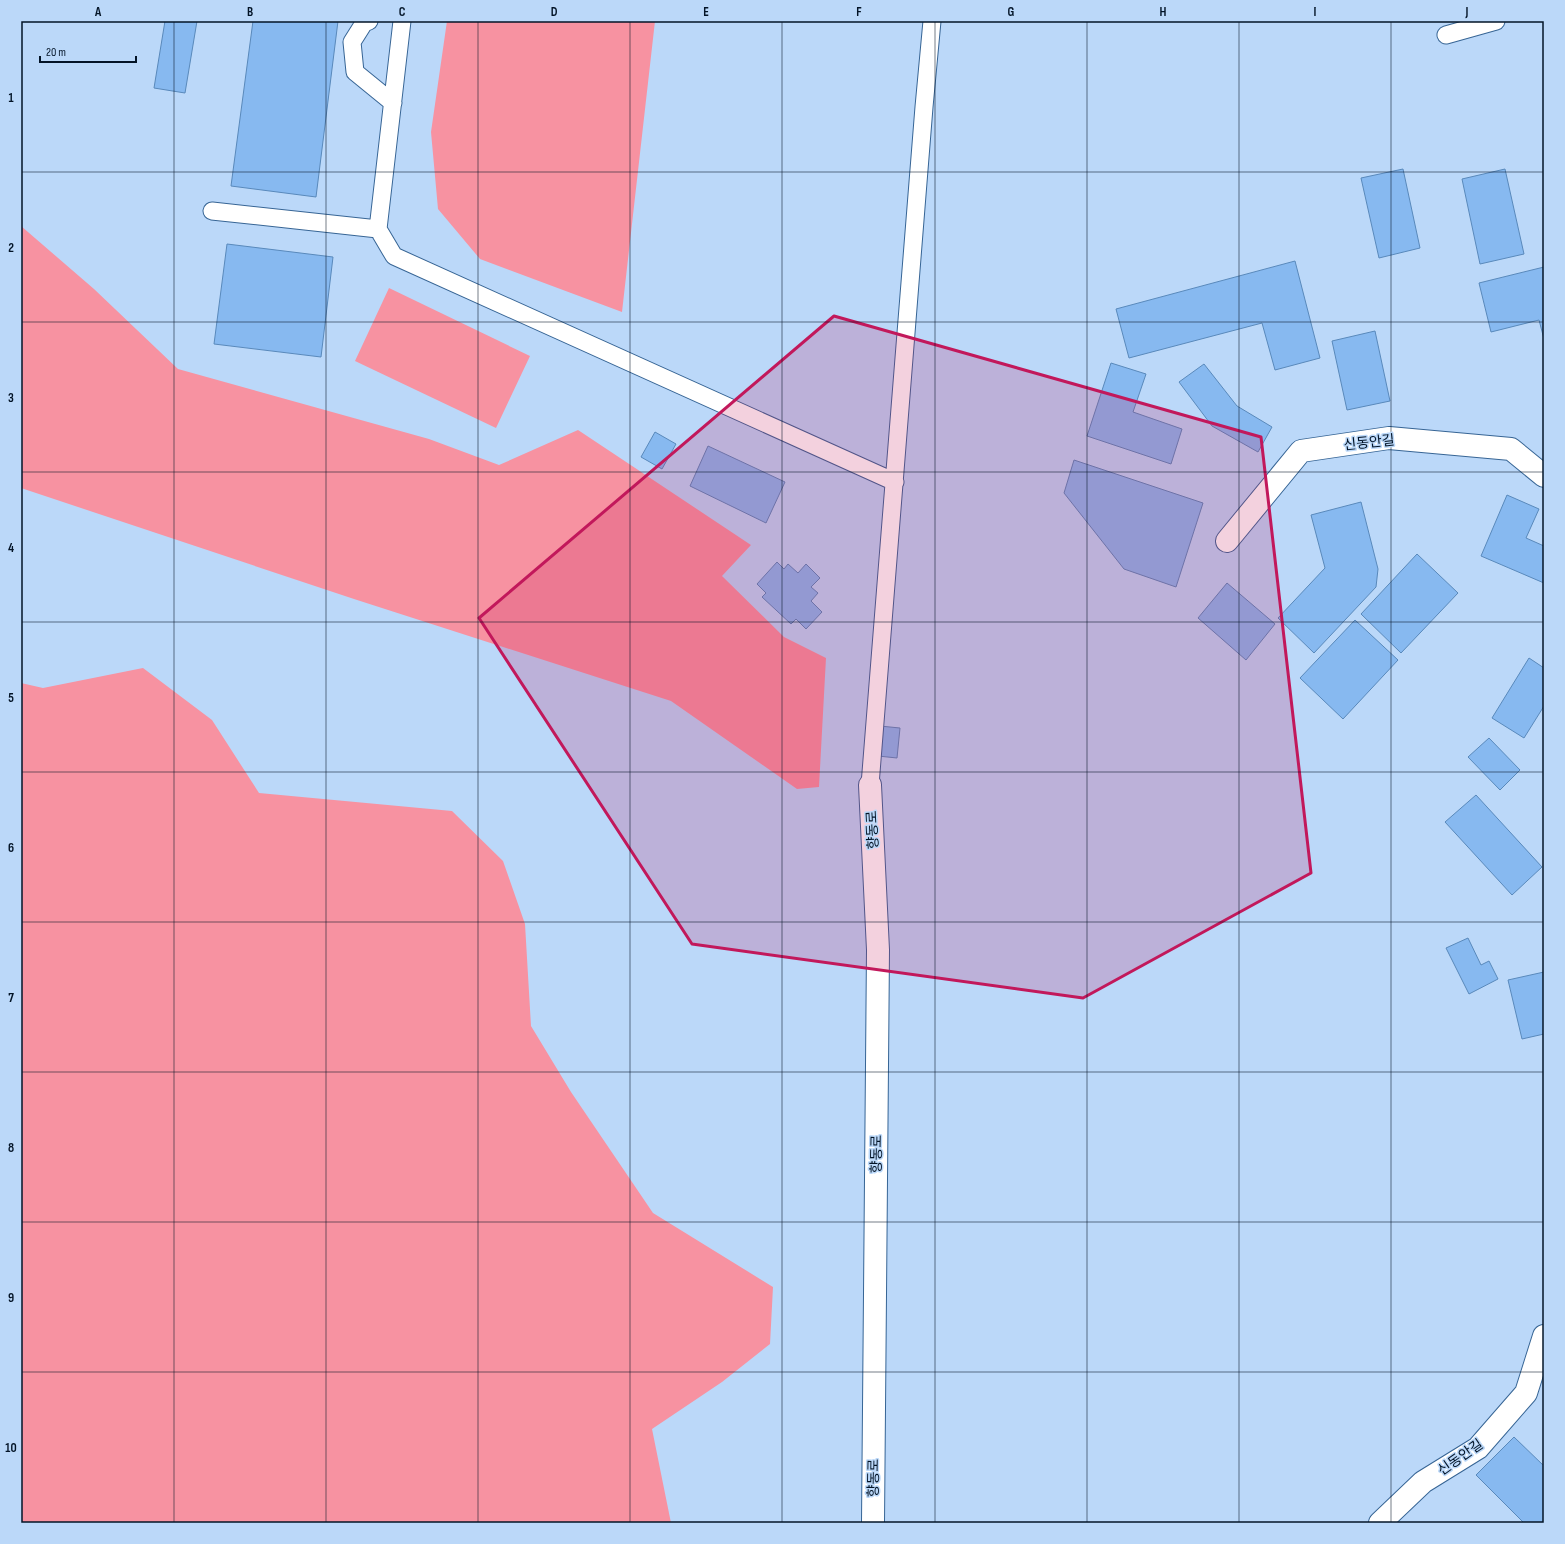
<svg xmlns="http://www.w3.org/2000/svg" width="1565" height="1544" viewBox="0 0 1565 1544" font-family="'Sofia Sans Condensed','Noto Sans KR',sans-serif">
<rect width="100%" height="100%" fill="#bbd8f9"/>
<!-- green -->
<path fill="#f792a1" d="M447 21H655L622 312 480 259 438 209 431 132Z
M21 226 94 289 178 369 429 439 499 465 578 430 751 545 722 576 784 637 826 658 819 787 797 789 671 701 354 599 21 488Z
M389 288 530 356 496 428 355 361Z
M143 668 212 720 259 793 452 811 503 861 525 924 531 1026 571 1092 653 1213 773 1287 770 1344 722 1382 652 1429 671 1523H21V683L43 688Z"/>
<!-- building -->
<path fill="#87b9f0" stroke="#5989bb" d="M165 21H197L185 93 154 88Z
M253 21H338L316 197 231 186Z
M1403 169 1420 248 1379 258 1361 178Z
M1505 169 1524 254 1480 264 1462 179Z
M227 244 333 257 321 357 214 344Z
M1295 261 1320 358 1275 370 1262 323 1129 358 1116 309Z
M1544 267V339L1539 320 1491 332 1479 283Z
M1375 331 1390 401 1347 410 1332 341Z
M1111 363 1146 374 1133 412 1182 429 1171 464 1087 436Z
M1204 364 1237 406 1272 427 1258 452 1212 426 1179 382Z
M655 432 676 444 662 469 641 457Z
M708 446 785 482 766 523 690 486Z
M1074 460 1203 503 1176 587 1124 569 1064 493Z
M1507 495 1539 509 1526 538 1544 546V583L1481 556Z
M1361 502 1378 569 1376 587 1314 653 1278 618 1325 568 1311 515Z
M1417 554 1458 593 1401 653 1361 614Z
M777 562 784 569 788 564 798 573 806 564 820 578 811 587 818 593 811 601 822 612 806 629 796 619 791 624 762 597 766 593 757 584Z
M1227 583 1275 624 1246 660 1198 618Z
M1355 620 1398 660 1343 719 1300 678Z
M1529 658 1544 668V706L1524 738 1492 718Z
M880 726 900 728 897 758 878 756Z
M1489 738 1520 770 1500 790 1468 757Z
M1476 795 1542 867 1512 895 1445 822Z
M1468 938 1481 965 1489 961 1498 979 1469 994 1446 948Z
M1544 972V1034L1522 1039 1508 980Z
M1514 1437 1544 1466V1523H1524L1476 1475Z"/>
<g fill="none" stroke-linecap="round" stroke-linejoin="round">
<!-- lane casing -->
<g stroke="#376595" stroke-width="19">
<path id="lane" d="M369 21 364 23 352 42 355 72 393 103
M402 21 378 229 394 256 895 482
M1446 35 1496 21
M212 211 378 229
M870 785 924 107 932 21"/>
</g>
<!-- street casing -->
<g stroke="#376595" stroke-width="24">
<path id="street" d="M1227 541 1301 451 1389 438 1511 449 1544 476
M1380 1523 1423 1482 1478 1448 1526 1393 1544 1336"/>
</g>
<!-- secondary casing -->
<g stroke="#376595" stroke-width="24">
<path id="secondary" d="M870 785 878 950 873 1523"/>
</g>
<!-- lane -->
<use href="#lane" stroke="#fff" stroke-width="17"/>
<!-- street -->
<use href="#street" stroke="#fff" stroke-width="22"/>
<!-- secondary -->
<use href="#secondary" stroke="#fff" stroke-width="22"/>
</g>
<!-- marked area -->
<path fill="#c2185b" fill-opacity="0.2" stroke="#c2185b" stroke-width="3" stroke-linejoin="round" d="M834 316 1261 437 1311 873 1083 998 692 944 479 618Z"/>
<!-- grid -->
<path fill="none" stroke="#031427" stroke-width="1" stroke-opacity="0.55" d="M174 21V1523M326 21V1523M478 21V1523M630 21V1523M782 21V1523M935 21V1523M1087 21V1523M1239 21V1523M1391 21V1523M21 172H1544M21 322H1544M21 472H1544M21 622H1544M21 772H1544M21 922H1544M21 1072H1544M21 1222H1544M21 1372H1544"/>
<g text-anchor="middle" stroke-width="3" stroke-linejoin="round" paint-order="stroke">
<!-- street labels -->
<g font-size="14" fill="#031427" stroke="#bbd8f9">
<text transform="translate(1369 442) rotate(-6)" y="5">신동안길</text>
<text transform="translate(872 830) rotate(-93)" y="5">향동로</text>
<text transform="translate(876 1154) rotate(-89)" y="5">향동로</text>
<text transform="translate(1460 1457) rotate(-35)" y="5">신동안길</text>
<text transform="translate(873 1478) rotate(-89)" y="5">향동로</text>
</g>
</g>
<!-- border -->
<rect width="1565" height="1544" fill="none" stroke="#bbd8f9" stroke-width="44"/>
<!-- scale -->
<path d="M40 56v6h96v-6" fill="none" stroke="#031427" stroke-width="2"/>
<text x="46" y="56" font-size="12" fill="#031427" stroke="#bbd8f9" stroke-width="3" paint-order="stroke">20 m</text>
<rect x="22" y="22" width="1521" height="1500" fill="none" stroke="#031427" stroke-width="1.5"/>
<g font-size="13" text-anchor="middle" font-weight="bold" fill="#031427">
<text x="98" y="16">A</text>
<text x="250" y="16">B</text>
<text x="402" y="16">C</text>
<text x="554" y="16">D</text>
<text x="706" y="16">E</text>
<text x="859" y="16">F</text>
<text x="1011" y="16">G</text>
<text x="1163" y="16">H</text>
<text x="1315" y="16">I</text>
<text x="1467" y="16">J</text>
<text x="11" y="102">1</text>
<text x="11" y="252">2</text>
<text x="11" y="402">3</text>
<text x="11" y="552">4</text>
<text x="11" y="702">5</text>
<text x="11" y="852">6</text>
<text x="11" y="1002">7</text>
<text x="11" y="1152">8</text>
<text x="11" y="1302">9</text>
<text x="11" y="1452">10</text>
</g>
</svg>
